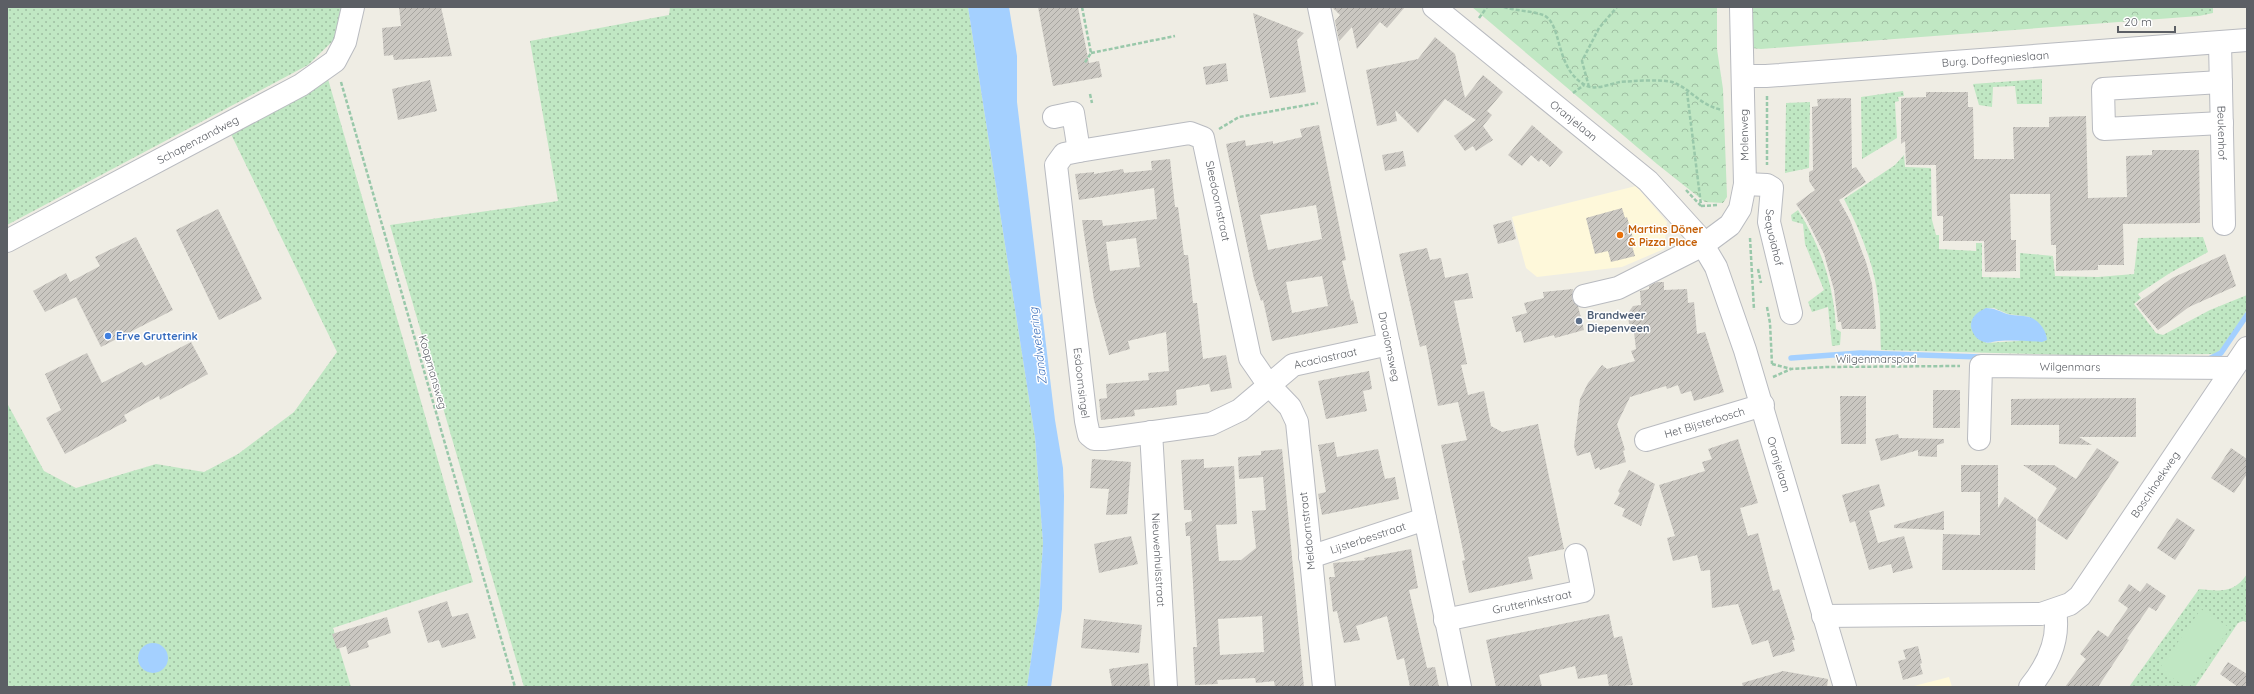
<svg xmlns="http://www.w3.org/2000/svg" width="2254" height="694" viewBox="0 0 2254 694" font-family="Quicksand,sans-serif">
<defs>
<pattern id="grass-dots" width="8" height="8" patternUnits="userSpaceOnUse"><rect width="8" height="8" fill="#c0e7c3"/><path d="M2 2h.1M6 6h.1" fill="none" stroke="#9fbea2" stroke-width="1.8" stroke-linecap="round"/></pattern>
<pattern id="forest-crowns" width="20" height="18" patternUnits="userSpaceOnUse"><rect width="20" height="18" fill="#c0e7c3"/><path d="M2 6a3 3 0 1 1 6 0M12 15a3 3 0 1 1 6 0" fill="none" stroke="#9fbea2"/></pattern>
<pattern id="building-hatch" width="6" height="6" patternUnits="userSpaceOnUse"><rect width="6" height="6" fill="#cac7c1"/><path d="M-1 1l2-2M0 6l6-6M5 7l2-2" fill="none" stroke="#a7a5a0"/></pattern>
</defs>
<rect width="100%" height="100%" fill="#efede4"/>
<!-- commercial -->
<path fill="#fef8da" d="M1636 186 1667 222 1664 249 1622 267 1537 277 1526 268 1512 217Z
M1949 677 1952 687H1910Z"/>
<!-- grass -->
<path fill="url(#grass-dots)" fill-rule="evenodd" d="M7 7H346L338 36 308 65 7 225Z
M670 7H968L1035 437 1043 543 1039 605 1027 687H524L390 225 558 201 530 41 669 15Z
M2199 7H2213V13L2199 16Z
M328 79 473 582 333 628 351 687H7V403L44 471 76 488 156 464 204 472 238 454 294 412 337 352 229 130Z
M2042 79V104H2017L2015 86 1993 87 1992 107 1979 105 1973 84Z
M1903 91 1904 96 1898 97 1899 101 1895 102 1897 138 1862 159 1861 97Z
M1810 102 1809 168 1785 173 1786 103Z
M1904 155 1905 167 1931 168 1932 220 1936 235H1939V249L1976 251V243H1982V277L2020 278V253L2053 256 2055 276 2098 277 2134 274 2138 238 2203 237 2208 252 2170 273 2138 294 2141 298 2134 304 2156 333 2163 335 2210 310 2247 295V310L2224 346 2216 354 2070 355 1881 350C1880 335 1881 321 1879 306 1876 269 1861 232 1844 199L1895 165ZM1986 308H1994L2008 314 2030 317 2019 341 1986 343Z
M1798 210C1821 247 1834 285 1836 329L1841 332 1840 345 1832 346 1828 307 1812 312 1808 302 1824 290 1805 244 1803 224 1792 221 1791 215Z
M2247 574V622L2243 621 2238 623 2195 687H2129L2199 589C2219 591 2234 594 2247 574Z"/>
<!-- forest -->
<path fill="url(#forest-crowns)" d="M1472 7H1717V49L1723 89 1727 197 1723 203 1705 202 1657 164Z
M1748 7H2199V16L1761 49 1751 48Z"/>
<!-- pitch -->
<path fill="#c0e7c3" d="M2201 609 2230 628 2189 687H2186L2159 669Z"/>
<!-- water -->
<path fill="#a4d0ff" d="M968 7H1009L1017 56V102L1055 420 1063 468 1064 496 1062 609 1051 687H1027L1039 605 1043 543 1035 437Z
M1986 308C1994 308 1999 311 2007 314 2013 316 2022 315 2029 317 2038 319 2047 331 2047 340L2042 342C2028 341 2013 340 1999 341 1994 341 1989 344 1984 342 1977 340 1972 334 1971 326 1971 316 1978 312 1986 308Z
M138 658a15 15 0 1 1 30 0a15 15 0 1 1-30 0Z"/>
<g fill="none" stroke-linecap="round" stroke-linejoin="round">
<!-- stream -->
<path stroke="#a4d0ff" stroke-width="5.5" d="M1791 358 1860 353 1981 357
M2209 359 2221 353 2247 315"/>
</g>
<!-- building -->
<path fill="url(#building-hatch)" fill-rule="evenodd" d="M399 7H441L452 56 394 60 393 55 384 56 382 28 401 26Z
M1038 7H1078L1089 63 1099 61 1102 77 1053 86Z
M1332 7H1405L1387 28 1380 22 1357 49 1352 27 1339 41 1335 21 1340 15Z
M1253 13 1304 33 1297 40 1306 92 1270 98Z
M1435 37 1455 54 1465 98 1483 75 1503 92 1487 111 1492 115 1483 126 1493 140 1476 151 1473 146 1465 151 1454 136 1476 120 1445 99 1418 133 1395 110 1397 121 1377 126 1366 70 1418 59Z
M1226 63 1228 81 1206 85 1203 67Z
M430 80 437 111 398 120 392 89Z
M1926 92H1968V107H1973L1974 159H2014L2013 127H2049V117L2086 116 2088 198 2127 197 2126 156 2152 155V150H2199L2200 223 2123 224 2124 265H2098V270L2056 271V245H2051L2050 194H2010L2011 240H2016V271L1985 272 1984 241H1943V216H1937L1936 165H1906L1905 141 1901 144V98L1926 97Z
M1851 98 1852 169 1856 167 1866 182 1839 200 1850 220 1866 262 1872 284 1876 329H1842L1841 322H1838L1834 290 1824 254 1806 218 1796 204 1815 190 1809 181V172L1813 170 1812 107 1818 106 1817 99Z
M1319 125 1346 260 1342 261 1351 301 1353 300 1358 323 1272 341 1263 300 1261 301 1254 279 1226 144 1245 140 1246 146 1273 141V144L1302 137 1300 129ZM1316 205 1322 239 1268 250 1260 215ZM1322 276 1328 306 1292 313 1286 282Z
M1532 125 1563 152 1550 167 1541 159 1539 162 1531 155 1522 166 1508 155Z
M1403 151 1406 166 1385 171 1382 155Z
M1170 159 1175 207H1178L1184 255H1188L1193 303H1197L1203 359 1226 355 1232 388 1211 392 1209 384 1176 390 1177 405 1134 410 1135 416 1101 420 1099 399 1107 398 1106 384 1149 380 1148 373 1169 371 1166 332 1128 341 1130 349 1109 355 1094 300 1082 220H1102L1103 226 1157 219 1154 188 1079 200 1075 174 1094 172V174L1123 169 1124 173 1152 170 1151 161ZM1136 238 1140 267 1110 271 1106 242Z
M1622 208 1625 218 1627 217 1635 245 1632 246 1635 256 1611 262 1608 251 1595 254 1586 218Z
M218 209 262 299 219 320 176 230Z
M1511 220 1516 239 1498 244 1493 225Z
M136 237 173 310 101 347 76 297 45 312 33 291 66 273 70 282 100 266 95 257Z
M1427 248 1430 260 1441 258 1445 278 1468 273 1473 298 1454 301 1467 364 1461 365 1468 395 1484 391 1491 426 1502 432 1538 424 1564 549 1528 557 1533 579 1469 593 1462 561 1465 560 1441 445 1467 440 1458 402 1438 406 1426 345 1420 347 1399 254Z
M2225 254 2236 286 2189 307 2158 330 2136 304 2172 278Z
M1657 282H1664V290L1687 289 1688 303 1694 302 1697 334 1705 332 1724 392 1694 401 1691 391 1681 394 1678 385 1667 389 1666 386 1630 397 1617 424 1625 450 1623 451 1626 462 1600 470 1599 467 1595 469 1590 452 1577 456 1574 446 1580 399 1588 383 1602 365 1607 369 1635 361 1631 351 1636 349 1633 324H1629L1628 313 1633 306 1641 305 1640 291 1649 289V286Z
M1573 289 1572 299 1578 306 1584 330 1555 338 1554 335 1524 343 1521 331 1516 332 1512 317 1527 313 1524 303 1544 298 1543 292Z
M191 342 208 374 160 400 159 396 124 415 127 421 65 454 46 418 61 410 45 374 87 353 102 383 142 362 145 366Z
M1369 371 1372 389 1363 391 1367 411 1326 419 1318 381Z
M1933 390H1960V428H1933Z
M1840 396H1866V444H1841Z
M2136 398V437H2079L2092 445 2059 444V425H2011V399Z
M1898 434 1899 438 1944 439V443L1937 445V457L1918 456V450L1881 461 1875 439Z
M1738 439 1758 503 1740 508 1748 536 1758 533 1773 591 1779 589 1795 640H1792L1795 651 1773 657 1768 640 1752 645 1738 604 1712 608 1710 570 1701 571 1697 555 1673 561 1667 538 1675 536 1659 485 1705 471 1702 462 1712 459 1708 449Z
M1334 442 1337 457 1378 449 1385 479 1395 477 1399 499 1322 515 1318 494 1326 492 1318 445Z
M2097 448 2119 462 2067 540 2037 520 2057 488 2023 465H2054L2076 479Z
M2231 448 2247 459V474L2234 493 2211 478Z
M1282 449 1304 687H1275L1274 681 1256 683 1255 678 1217 680 1218 684 1195 685 1193 647H1197L1190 536H1186L1185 523 1192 521 1191 510H1184L1181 460 1204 459V468L1234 466 1237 524 1216 525 1219 561 1241 560 1256 548 1252 511 1266 510 1263 477 1239 479 1238 457 1261 455V451ZM1262 616 1264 652 1220 655 1218 619Z
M1092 459 1131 462 1127 514 1106 515 1109 489 1090 488Z
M1961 465H1998V508L2005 497 2036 519 2035 570H1942L1943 534 1980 535V492H1961Z
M1629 470 1655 484 1641 526 1622 516 1625 509 1614 504 1620 493 1618 491Z
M1879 484 1885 506 1869 511 1878 543 1904 536 1913 568 1893 573 1891 564 1869 570 1855 521 1850 523 1842 495Z
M1944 511V530L1894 528V525Z
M2177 518 2195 530 2175 560 2157 548Z
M1131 536 1138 564 1099 573 1094 544Z
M1411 549 1418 588 1409 590 1427 668 1435 667 1439 687H1410L1404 658 1397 660 1387 616 1356 626 1360 640 1344 643 1337 611 1333 612 1329 577H1335L1333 563 1365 560 1364 558Z
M2147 583 2166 596 2156 611 2149 607 2127 639 2129 640 2098 687H2065L2086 659 2080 654 2098 630 2108 637 2128 608 2118 601 2129 584 2140 592Z
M447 601 452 617 468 613 476 638 442 648 439 640 428 643 418 611Z
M1609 614 1614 638 1622 636 1633 685 1609 687 1607 674 1578 679 1575 666 1539 675 1542 687H1496L1486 640Z
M387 617 391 633 367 641 369 647 348 654 346 646 337 649 332 634Z
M1084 619 1142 625 1139 653 1081 648Z
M1918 646 1922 663 1920 664 1923 674 1903 680 1898 661 1906 659 1903 650Z
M2228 662 2247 674V687H2238L2220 674Z
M1148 663 1150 686 1112 687 1109 669Z
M1783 671 1828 679 1827 687H1743L1742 683Z"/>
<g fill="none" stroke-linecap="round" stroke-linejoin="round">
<!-- minor casing -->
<g stroke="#b9bbc0" stroke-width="24">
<g id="minor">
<path id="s1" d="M1319 7 1460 687"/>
<path id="s2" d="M1434 7 1648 181 1697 235 1716 267 1745 350 1845 687"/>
<path id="s3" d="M2220 43 2224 224"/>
<path id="s4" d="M1743 76H1766L2247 40"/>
<path d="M2221 82 2103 89 2104 129 2222 123"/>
<path d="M1054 117 1073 113 1079 151"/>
<path id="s5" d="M1745 184 1767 185 1772 188 1769 222 1791 313"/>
<path id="s6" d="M7 241 301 85 335 61 345 42 353 7"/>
<path d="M1584 296 1618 288 1703 245 1730 225 1740 209 1745 184 1741 7"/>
<path id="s7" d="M1151 432 1166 687"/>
<path id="s8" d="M1979 439 1981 366 2233 368"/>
<path id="s9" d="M1646 440 1763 405"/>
<path id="s10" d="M1310 557 1425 519"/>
<path id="s11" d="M1823 616 2041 614 2070 604 2080 596 2247 348"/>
<path id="s12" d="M1445 620 1583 591 1576 555"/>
<path id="s13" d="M1324 687 1297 422 1290 407 1268 384 1250 358 1203 138 1190 133 1079 151 1064 154 1056 165 1086 421 1089 435 1094 439H1104L1211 424 1240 410 1293 365 1389 344"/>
<path d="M2030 687C2048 665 2060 640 2055 611"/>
</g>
</g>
<!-- path -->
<path stroke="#99c8aa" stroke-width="2.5" stroke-dasharray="4 2" stroke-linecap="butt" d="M1082 7 1091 53 1084 64
M1504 7C1516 11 1533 11 1543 15 1563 23 1554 68 1585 85 1594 91 1610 84 1620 82 1633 81 1661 79 1672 82 1690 88 1699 105 1722 110
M1479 18 1487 7
M1091 53 1175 36
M341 82 515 687
M1589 87 1582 61 1599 28 1617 7
M1687 92 1701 205
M1573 93 1584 85
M1090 94 1092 103
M1767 96V165
M1219 129 1239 117 1318 103
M1686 190 1701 206
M1701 206 1718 205
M1750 238 1754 310
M1758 269 1761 283
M1767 307 1770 323 1772 364
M1772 364 1791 369 1826 367 1960 366
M1773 377 1791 369"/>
<!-- minor -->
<use href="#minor" stroke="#fff" stroke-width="22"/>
</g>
<!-- markers -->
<circle fill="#e8710a" stroke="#fff" stroke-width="1.5" cx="1620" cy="235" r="4"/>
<circle fill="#5c6f8a" stroke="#fff" stroke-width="1.5" cx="1579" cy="321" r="4"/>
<circle fill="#3f7fe0" stroke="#fff" stroke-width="1.5" cx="108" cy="336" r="4"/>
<g text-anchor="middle" stroke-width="3" stroke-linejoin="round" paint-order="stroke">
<!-- street labels -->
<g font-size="11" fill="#5c5f65" stroke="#fff">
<text dy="4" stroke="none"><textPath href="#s4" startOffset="253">Burg. Doffegnieslaan</textPath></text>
<text dy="4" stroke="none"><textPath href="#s2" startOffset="180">Oranjelaan</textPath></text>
<text dy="4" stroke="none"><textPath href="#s3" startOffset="90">Beukenhof</textPath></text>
<text transform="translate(1744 135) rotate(-91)" y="4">Molenweg</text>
<text dy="4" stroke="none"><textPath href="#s6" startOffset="216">Schapenzandweg</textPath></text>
<text transform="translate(1218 201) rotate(78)" y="4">Sleedoornstraat</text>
<text dy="4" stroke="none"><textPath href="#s5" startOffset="78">Sequoiahof</textPath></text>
<text dy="4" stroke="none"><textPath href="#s1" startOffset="347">Draaiomsweg</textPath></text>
<text dy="4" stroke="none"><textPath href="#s13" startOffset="1258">Acaciastraat</textPath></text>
<text x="1876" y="363">Wilgenmarspad</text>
<text dy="4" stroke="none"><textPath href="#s8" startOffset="162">Wilgenmars</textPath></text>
<text transform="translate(433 372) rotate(74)" y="4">Koopmansweg</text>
<text dy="4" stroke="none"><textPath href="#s13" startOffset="946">Esdoornsingel</textPath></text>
<text dy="4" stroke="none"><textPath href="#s9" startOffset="61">Het Bijsterbosch</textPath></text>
<text dy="4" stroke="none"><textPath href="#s2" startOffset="593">Oranjelaan</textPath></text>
<text dy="4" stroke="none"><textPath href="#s11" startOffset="396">Boschhoekweg</textPath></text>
<text transform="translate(1307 531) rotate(-96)" y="4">Meidoornstraat</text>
<text dy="4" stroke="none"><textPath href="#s10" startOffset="61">Lijsterbesstraat</textPath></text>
<text dy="4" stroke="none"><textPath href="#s7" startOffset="128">Nieuwenhuisstraat</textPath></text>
<text dy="4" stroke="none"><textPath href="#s12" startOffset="89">Grutterinkstraat</textPath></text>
</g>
<!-- food labels -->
<g font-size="11" font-weight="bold" fill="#c56008" stroke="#fff" text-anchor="start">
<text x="1628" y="233">Martins Döner<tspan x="1628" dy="13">&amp; Pizza Place</tspan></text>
</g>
<!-- service labels -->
<g font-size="11" font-weight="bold" fill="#4e5e75" stroke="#fff" text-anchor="start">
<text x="1587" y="319">Brandweer<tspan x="1587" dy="13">Diepenveen</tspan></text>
</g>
<!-- shop labels -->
<g font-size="11" font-weight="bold" fill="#366cbe" stroke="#fff" text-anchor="start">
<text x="116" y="340">Erve Grutterink</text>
</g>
<!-- water labels -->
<g font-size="12" font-style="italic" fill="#4174bc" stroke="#fff">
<text transform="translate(1038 346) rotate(-97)" y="4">Zandwetering</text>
</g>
</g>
<!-- border -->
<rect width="2254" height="694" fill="none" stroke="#5c5f65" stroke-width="16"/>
<!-- scale -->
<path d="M2118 26v6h57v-6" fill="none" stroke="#5c5f65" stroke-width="2"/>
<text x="2124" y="26" font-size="12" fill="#5c5f65" stroke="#ffffff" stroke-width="3" paint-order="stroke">20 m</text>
</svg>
